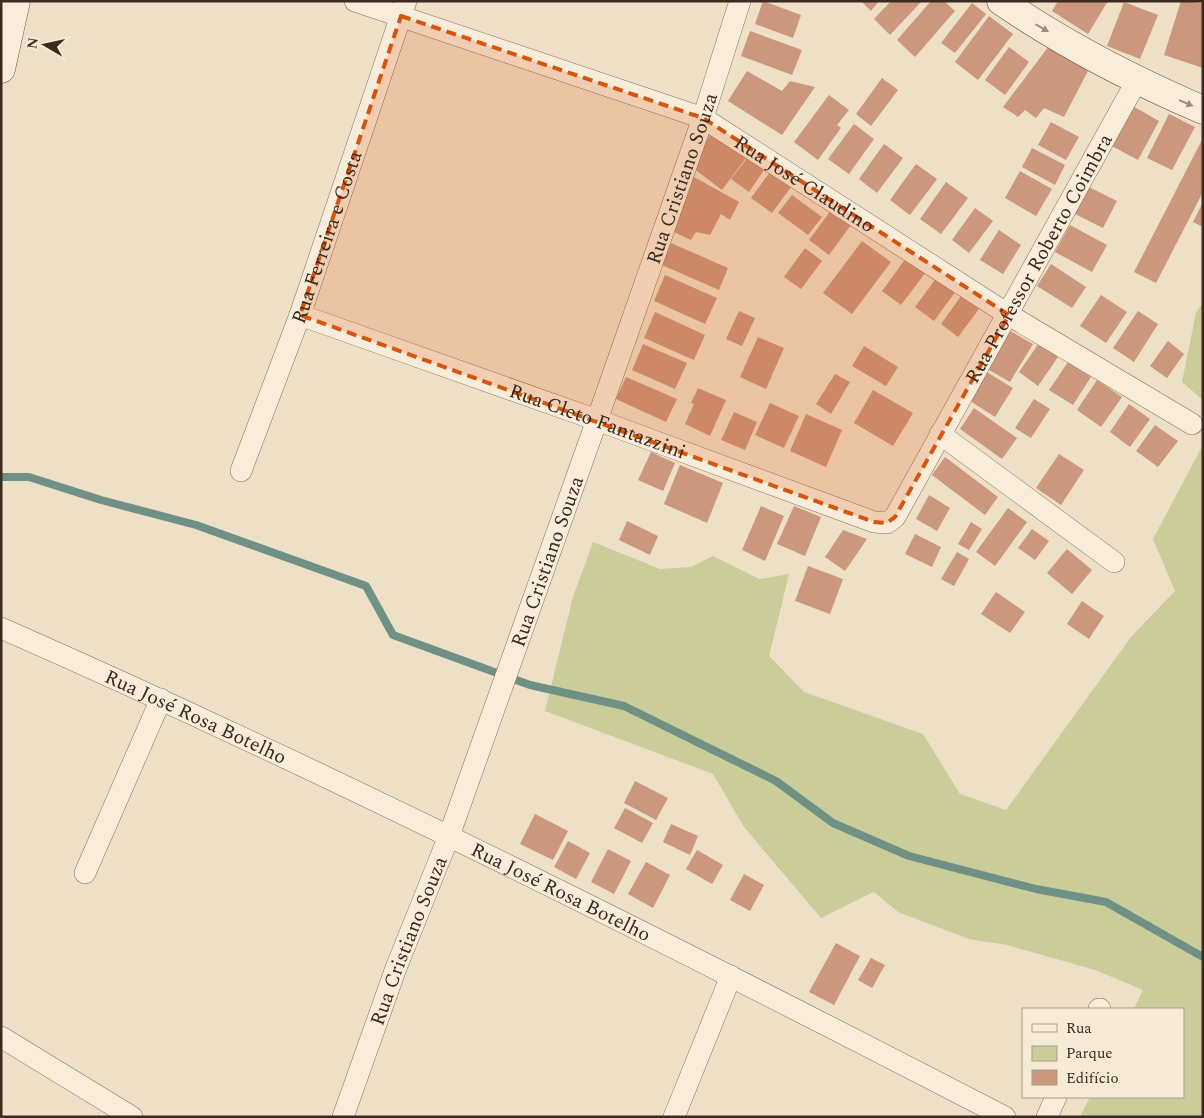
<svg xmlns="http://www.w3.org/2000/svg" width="1204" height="1118" viewBox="0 0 1204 1118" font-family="Spectral,serif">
<rect width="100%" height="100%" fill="#eedfc7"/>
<!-- green -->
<path fill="#cacc9a" d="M1203 302V400L1182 382 1196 313Z
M1203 445V1117H1080L1090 1097H1183V1009H1134L1143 990 1095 970 1007 945 969 939 898 912 874 892 821 918 744 827 713 774 545 711 573 597 593 542 660 569 691 567 713 556 760 579 789 574 769 656 804 692 923 734 960 794 1006 810 1131 637 1175 591 1153 539Z"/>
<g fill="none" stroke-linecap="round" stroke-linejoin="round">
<!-- stream -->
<path stroke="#6e9085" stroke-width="8" d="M1 477H29L101 500 196 525 366 586 393 635 530 685 624 706 776 781 833 823 909 856 1036 889 1106 902 1203 957"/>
</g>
<!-- building -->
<path fill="#cb977d" d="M763 1 801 15 793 38 755 24Z
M861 1H879L871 11Z
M891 1H922L890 35 874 19Z
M931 1H944L955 11 915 57 897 40Z
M1058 1H1108L1088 34 1052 11Z
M1181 1 1203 3V68L1164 55Z
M1124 2 1158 15 1140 59 1107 46Z
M972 3 986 14 955 53 941 43Z
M989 16 1013 34 978 80 955 62Z
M750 31 802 50 792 75 741 56Z
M1049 46 1088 71 1064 117 1044 108 1036 118 1025 110 1018 117 1003 107Z
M1009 47 1029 62 1005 95 985 80Z
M747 71 782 91 790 81 815 87 782 135 728 101Z
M882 78 898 90 871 126 856 114Z
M829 95 849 110 837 125 841 128 818 160 794 142Z
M1131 105 1159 121 1138 160 1110 145Z
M1169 114 1195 127 1172 170 1147 158Z
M1051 122 1079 137 1066 160 1038 145Z
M854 124 874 139 849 174 828 159Z
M709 136H716L746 158 722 190 693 168Z
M1203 138V192L1156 283 1134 272Z
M884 144 903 158 877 193 859 179Z
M1032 148 1065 165 1055 185 1022 167Z
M747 158 764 170 749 192 731 179Z
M916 164 937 179 910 215 890 200Z
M1020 171 1052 189 1036 216 1005 198Z
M770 172 791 187 772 213 751 198Z
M694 177 739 202 730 220 721 214 710 235 696 232 691 240 672 231Z
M946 182 968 198 941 234 920 219Z
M1085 185 1117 201 1103 228 1071 212Z
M792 195 822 217 808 235 778 213Z
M1203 202V227L1193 222Z
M975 208 993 221 969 253 952 240Z
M831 210 851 225 829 255 809 240Z
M1070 225 1107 245 1092 272 1055 252Z
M999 230 1021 245 1003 274 980 260Z
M862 241 891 262 852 314 823 293Z
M671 243 728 268 719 290 662 265Z
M805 248 822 261 801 289 784 277Z
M906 258 926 272 901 305 882 291Z
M1051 264 1086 287 1072 308 1037 286Z
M665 275 717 298 705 324 654 301Z
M937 277 956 291 934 321 915 307Z
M1101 295 1127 312 1106 343 1080 326Z
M961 296 979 309 958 337 941 324Z
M739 311 755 318 742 346 726 339Z
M1138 311 1158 324 1134 362 1113 348Z
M655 312 705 335 694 360 644 338Z
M1007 329 1033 344 1010 382 984 367Z
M758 337 784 348 766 389 740 377Z
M1168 341 1184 354 1167 378 1150 366Z
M1039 343 1058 357 1038 386 1019 372Z
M643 344 687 363 675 389 632 370Z
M864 346 898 367 886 386 852 366Z
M1068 362 1091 377 1073 405 1049 390Z
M985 371 1013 388 995 417 967 399Z
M835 374 850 382 831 414 816 404Z
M626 377 677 399 666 422 616 399Z
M1097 380 1122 397 1101 427 1077 410Z
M698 388 726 400 710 436 685 424 694 404 691 403Z
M873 390 913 413 893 446 854 423Z
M1034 399 1050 409 1031 438 1015 428Z
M770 403 799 416 784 448 755 435Z
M1129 404 1150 419 1130 447 1110 432Z
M974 408 1017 438 1002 459 960 429Z
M734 412 757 422 745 450 721 440Z
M806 414 842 430 826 467 790 451Z
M1155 425 1178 441 1158 467 1136 451Z
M651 452 675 463 663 491 638 480Z
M1059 454 1084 470 1061 505 1036 488Z
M945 457 998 497 985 515 932 475Z
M680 465 723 483 707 523 664 504Z
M929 495 950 508 937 531 916 519Z
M761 506 784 516 765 561 742 550Z
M794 506 821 517 805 556 777 544Z
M1008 508 1027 522 995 566 976 552Z
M627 521 658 536 650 555 619 540Z
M971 522 982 529 969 550 958 544Z
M1032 529 1049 541 1035 560 1018 548Z
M843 530 867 539 845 571 825 557Z
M915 534 941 547 932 567 905 554Z
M1067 549 1092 570 1072 594 1047 573Z
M957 552 969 559 954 586 941 579Z
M808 566 843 579 830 614 795 601Z
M996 592 1025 612 1010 633 981 614Z
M1082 601 1104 616 1089 639 1067 624Z
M635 781 668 798 656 820 624 803Z
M625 808 653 823 642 843 614 828Z
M535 814 568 831 553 860 520 844Z
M671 824 698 836 690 855 663 842Z
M568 841 590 853 576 879 554 867Z
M608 849 631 861 614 894 591 882Z
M697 850 723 865 712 884 686 869Z
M646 862 670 875 653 908 628 894Z
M744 874 764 885 750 911 730 900Z
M836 943 860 956 834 1005 809 992Z
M871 958 885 965 872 988 858 980Z"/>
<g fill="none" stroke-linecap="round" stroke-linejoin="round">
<!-- minor casing -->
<g stroke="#89705c" stroke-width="22">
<g id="minor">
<path id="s1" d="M355 1 703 118 1009 315 1192 424"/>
<path id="s2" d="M300 315 597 420 874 522 887 523 895 517 1136 82"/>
<path d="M940 434 1114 562"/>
<path id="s3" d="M241 471 300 315 406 1"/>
<path id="s4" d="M1 628C342 778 674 946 1005 1117"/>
<path d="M85 873 161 699"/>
<path d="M1099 1009H1100"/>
<path d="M1 1037 132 1117"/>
<path id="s5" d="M343 1117 396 968 449 836 597 420 703 118 740 1"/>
<path d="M674 1117 731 976"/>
<path d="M1047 1117 1056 1097"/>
</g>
</g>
<!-- secondary casing -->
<g stroke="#6b523f" stroke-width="29">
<path id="secondary" d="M1001 1C1065 45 1133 80 1203 110
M1 69 16 1"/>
</g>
<!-- minor -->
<use href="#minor" stroke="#f8edda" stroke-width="21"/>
<!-- secondary -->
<use href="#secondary" stroke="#f8edda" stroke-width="28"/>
</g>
<!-- one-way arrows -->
<defs><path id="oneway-solid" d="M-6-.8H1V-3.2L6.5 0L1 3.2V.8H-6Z" transform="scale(1.25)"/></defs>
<g fill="#998c7d">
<use href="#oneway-solid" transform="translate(1042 28) rotate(30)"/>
<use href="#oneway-solid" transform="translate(1186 103) rotate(23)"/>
</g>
<!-- marked area -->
<path fill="#d7540e" fill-opacity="0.2" stroke="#d7540e" stroke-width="4" stroke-dasharray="10 6" stroke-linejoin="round" d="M401 16 703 118 1009 315 895 517 887 523 874 522 300 315Z"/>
<g text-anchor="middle" stroke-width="4" stroke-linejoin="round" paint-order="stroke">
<!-- street labels -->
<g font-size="20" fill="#3a2a20" stroke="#f5ead6">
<text dy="7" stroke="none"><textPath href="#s5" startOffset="998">Rua Cristiano Souza</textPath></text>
<text dy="7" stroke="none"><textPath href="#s1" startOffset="488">Rua José Claudino</textPath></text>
<text dy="7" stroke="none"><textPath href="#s3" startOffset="249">Rua Ferreira e Costa</textPath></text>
<text dy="7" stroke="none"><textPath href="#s2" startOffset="929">Rua Professor Roberto Coimbra</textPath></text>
<text dy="7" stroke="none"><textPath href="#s2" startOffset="316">Rua Cleto Fantazzini</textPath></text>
<text dy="7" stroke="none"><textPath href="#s5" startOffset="592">Rua Cristiano Souza</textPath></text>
<text dy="7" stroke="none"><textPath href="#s4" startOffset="214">Rua José Rosa Botelho</textPath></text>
<text dy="7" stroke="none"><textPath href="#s4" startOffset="619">Rua José Rosa Botelho</textPath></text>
<text dy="7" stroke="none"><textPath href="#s5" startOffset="188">Rua Cristiano Souza</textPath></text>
</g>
</g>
<!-- border -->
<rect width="1204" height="1118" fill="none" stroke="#3a2a20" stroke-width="5"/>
<!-- legend -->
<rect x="1022" y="1008" width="162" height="90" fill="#f5ead6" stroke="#aa9d8d"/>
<rect x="1032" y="1024" width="25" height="8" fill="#f8edda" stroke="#aa9d8d"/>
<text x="1066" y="1033" font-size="15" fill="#3a2a20">Rua</text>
<rect x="1032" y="1046" width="25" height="15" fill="#cacc9a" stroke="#aa9d8d"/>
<text x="1066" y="1058" font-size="15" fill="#3a2a20">Parque</text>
<rect x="1032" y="1070" width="25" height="15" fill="#cb977d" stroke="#aa9d8d"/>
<text x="1066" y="1083" font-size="15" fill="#3a2a20">Edifício</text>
<!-- north arrow -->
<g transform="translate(45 45) rotate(279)" stroke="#f5ead6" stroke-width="4" paint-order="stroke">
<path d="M0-4L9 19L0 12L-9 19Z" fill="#3a2a20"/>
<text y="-8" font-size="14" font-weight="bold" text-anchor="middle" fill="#3a2a20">N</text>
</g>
</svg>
